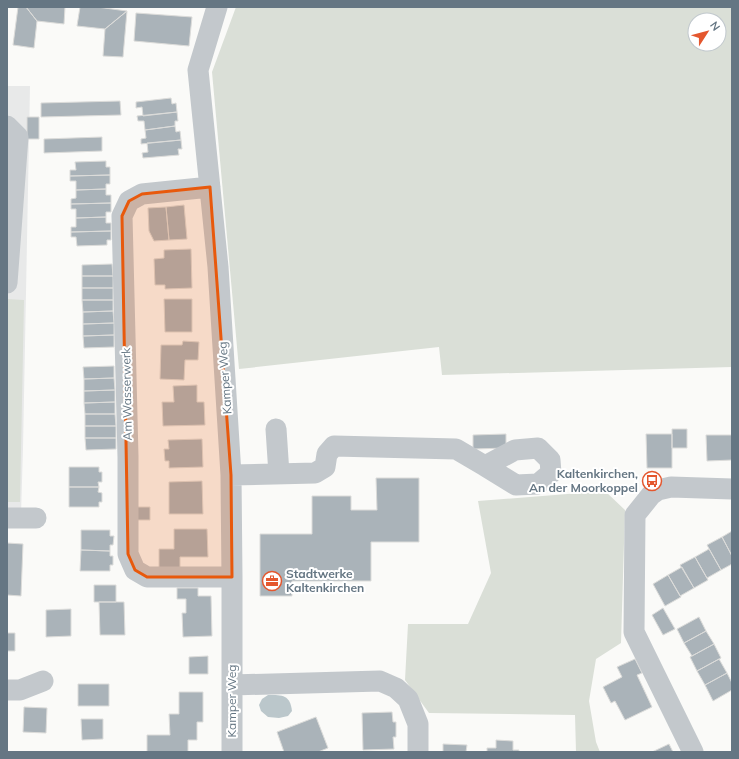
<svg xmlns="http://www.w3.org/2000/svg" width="739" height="759" viewBox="0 0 739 759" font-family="Mulish,sans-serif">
<rect width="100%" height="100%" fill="#fafaf8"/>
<!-- built -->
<path fill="#e8e9e9" d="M7 86H30L23 448 21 515 7 523Z"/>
<!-- green -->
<path fill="#dadfd7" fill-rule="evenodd" d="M236 7H732V367L442 375 439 347 239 369 212 72ZM695 20H719V44H695Z
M7 299 24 300 20 502H7Z
M605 491 625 510 621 643 596 659 589 701 596 742 600 752H576L575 715 429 713 405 680 408 624H468L491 573 478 501Z"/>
<!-- water -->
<path fill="#bbc7cb" d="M268 695C283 695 290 695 292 711L288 716 279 718 268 717 261 711 259 705 262 699Z"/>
<!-- building -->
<path fill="#aab3b9" stroke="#dcdcda" d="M18 7H26L37 21 34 48 13 45Z
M26 7H65L64 24 37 21Z
M80 7H97L127 11 105 29 77 26Z
M127 11 123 57 103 56 105 29Z
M136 13 192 17 189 46 134 41Z
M171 98 172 104 176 103 177 112 143 116 142 107 136 108V102Z
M120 101 121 115 41 117V103Z
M177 112 178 121H175V126L145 130 144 121H138L137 116Z
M27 117H39V139H27Z
M175 126 176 132 180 131 181 140 141 144V139L146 138 145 130Z
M102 137V151L44 153V139Z
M181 140 182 149H178L179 155 143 158 142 153 148 152 147 143Z
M106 161V167H110V175L70 176V170H76L75 162Z
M110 175V184H106V189L76 190V181H70V176Z
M106 189V195H111V203L71 204V199L76 198V190Z
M111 203V212H106V217L76 218V209H71V204Z
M184 205 187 239 169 240 166 207Z
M166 207 169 240 154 241 149 231 148 208Z
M106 217V223H111V231L71 232V227H76V218Z
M111 231V240H107V245L77 246 76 237H71V232Z
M191 249 192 288 165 289V285H155L154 259 164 258V250Z
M112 264 113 276H82V265Z
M82 276H113V288H82Z
M82 288H113V300H82Z
M164 299H192V332H165Z
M82 300H113V311L83 312Z
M113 311 114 323 83 324V312Z
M114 323V335L83 336V324Z
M114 335V347L84 348 83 336Z
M183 341 199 342 198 360H185L184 380 160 379 161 345H182Z
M114 366V378L84 379 83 367Z
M114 378 115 390 84 391V379Z
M197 385V402H204L205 425 163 426 162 402H174L173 386Z
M115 390V402L84 403V391Z
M115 402V414H85L84 403Z
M85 414H115L116 426H85Z
M85 426H116V438H85Z
M672 429H687V448H672Z
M506 434V448L473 449V435Z
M646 434H672V468H647Z
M706 435H732V460L707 461Z
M85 438H116V449L86 450Z
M202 439 203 467 169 468V461H165L164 449H169L168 440Z
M69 467H99V472H102V482H98L99 487H69Z
M376 478H419V542H371V581H292V596H260V534H312V496H351V510H377Z
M202 481 203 514H169V482Z
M69 487H99L98 492 102 493V502H99V507H69Z
M134 507H150V520H134Z
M174 529H207L208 557H180V570H159V549H174Z
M81 530H110V536H114L113 545H110V551L81 550Z
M732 531V556L722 537Z
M722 537 732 556V564L721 570 707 545Z
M7 543 23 544 21 596 7 595Z
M709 549 721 570 707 578 695 557Z
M81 550 110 551V556H113V565H110V571H80Z
M695 557 708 580 694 588 680 565Z
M682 567 694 588 680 596 668 575Z
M668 575 681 597 665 606 653 584Z
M94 585H116V602H94Z
M177 588H198V596H211L212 636 183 637 182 613H186V599H177Z
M99 602H124L125 635H100Z
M663 608 675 629 663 635 652 615Z
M71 609V636L46 637V610Z
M699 617 706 631 684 643 677 629Z
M706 631 714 644 692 656 684 643Z
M7 633H15V651H7Z
M714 644 721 658 697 671 690 657Z
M208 656V674H189V657Z
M635 659 642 673 637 675 652 707 625 720 615 701 611 703 603 687 622 677 617 667Z
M719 659 727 673 705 685 697 671Z
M727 673 732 683V690L713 701 705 685Z
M78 684H109V706H78Z
M179 692H203V722H197V740H188V752H147V735H170L169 714H179Z
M24 707 47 708 46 733 23 732Z
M392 712 393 722H396V737H393L394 749 363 750 362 713Z
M316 717 328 748 318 752H284L277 732Z
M81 719H103V739L82 740Z
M496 740 513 741V750H519V752H487V748H496Z
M443 744 467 745 466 752H443Z
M669 744 673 752H652Z"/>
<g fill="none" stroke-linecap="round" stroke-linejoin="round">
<!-- minor -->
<path stroke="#c3c8cc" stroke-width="21" d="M217 7 198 70 218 267 231 475 232 577V752
M7 126 18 137 7 283
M210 187 142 194 129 201 122 216 128 457V554L135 570 147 577H232
M276 429 279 474
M231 475 315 473 325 467 327 454 334 446 456 449 485 466 515 450 538 448 550 460 551 473 538 484 516 485 485 466
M7 518H36
M232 685 380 681 396 688 408 699 418 724V752
M7 690H20L43 681
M693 752 634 632 635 515 651 495 658 490 671 487 732 489"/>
</g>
<!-- marked area -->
<path fill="#e8590c" fill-opacity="0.2" stroke="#e8590c" stroke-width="3" stroke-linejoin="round" d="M210 187 231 475 232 577H147L135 570 128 554 122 216 129 201 142 194Z"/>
<!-- icons -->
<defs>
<g id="bus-ring" transform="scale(1)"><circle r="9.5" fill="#fff" stroke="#e4572e" stroke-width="1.5"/><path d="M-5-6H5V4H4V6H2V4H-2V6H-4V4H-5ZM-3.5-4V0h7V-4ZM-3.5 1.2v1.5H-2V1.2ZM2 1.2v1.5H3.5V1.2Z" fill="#e4572e"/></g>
<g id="office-ring" transform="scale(1)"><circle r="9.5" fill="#fff" stroke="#e4572e" stroke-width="1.5"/><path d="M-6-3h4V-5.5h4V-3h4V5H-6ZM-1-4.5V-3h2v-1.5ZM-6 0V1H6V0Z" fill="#e4572e"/></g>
</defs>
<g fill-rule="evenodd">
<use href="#bus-ring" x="652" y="481"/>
<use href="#office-ring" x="272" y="581"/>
</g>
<g text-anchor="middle" stroke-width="4" stroke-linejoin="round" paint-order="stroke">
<!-- street labels -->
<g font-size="12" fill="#657683" stroke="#fff">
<text transform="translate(225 378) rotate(-94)" y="4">Kamper Weg</text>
<text transform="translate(127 394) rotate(-91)" y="4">Am Wasserwerk</text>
<text transform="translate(232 701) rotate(-90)" y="4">Kamper Weg</text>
</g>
<!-- poi labels -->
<g font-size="12" font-weight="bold" fill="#657683" stroke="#fff" text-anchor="end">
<text x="638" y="478">Kaltenkirchen,<tspan x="638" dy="14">An der Moorkoppel</tspan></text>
<text x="286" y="578" text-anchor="start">Stadtwerke<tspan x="286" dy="14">Kaltenkirchen</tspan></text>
</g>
</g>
<!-- border -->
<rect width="739" height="759" fill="none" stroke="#657683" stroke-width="16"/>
<!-- north arrow -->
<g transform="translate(707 32) rotate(54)"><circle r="19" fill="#ffffff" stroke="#c1c8cd"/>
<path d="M0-3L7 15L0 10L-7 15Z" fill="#e4572e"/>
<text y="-6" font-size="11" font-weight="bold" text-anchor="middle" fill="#657683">N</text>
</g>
</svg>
